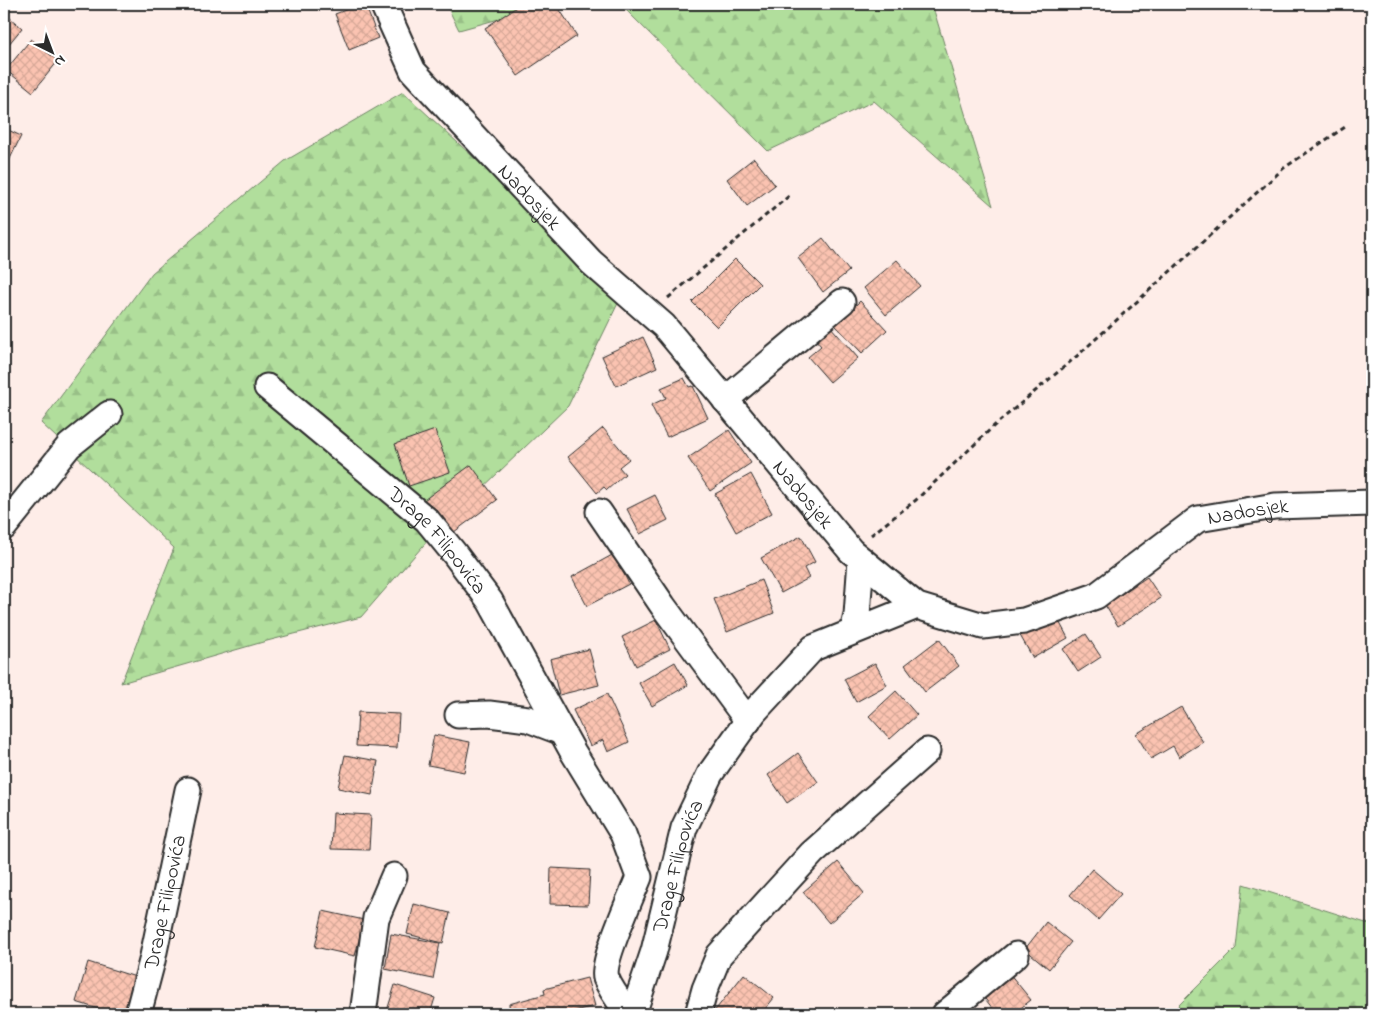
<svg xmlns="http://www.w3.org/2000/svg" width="1376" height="1018" viewBox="0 0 1376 1018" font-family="'Indie Flower',sans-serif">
<defs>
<pattern id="forest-firs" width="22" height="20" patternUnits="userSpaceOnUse" patternTransform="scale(1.25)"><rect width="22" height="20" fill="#b1de9c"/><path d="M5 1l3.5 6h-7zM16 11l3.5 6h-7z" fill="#98bf87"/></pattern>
<pattern id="building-cross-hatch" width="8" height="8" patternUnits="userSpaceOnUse" patternTransform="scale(1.25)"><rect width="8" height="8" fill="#fbc3b1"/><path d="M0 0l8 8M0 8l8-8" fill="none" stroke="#d7a898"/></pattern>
</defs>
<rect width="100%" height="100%" fill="#feede8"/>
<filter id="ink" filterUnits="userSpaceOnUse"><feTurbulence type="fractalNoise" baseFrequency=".02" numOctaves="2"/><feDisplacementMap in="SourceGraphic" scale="10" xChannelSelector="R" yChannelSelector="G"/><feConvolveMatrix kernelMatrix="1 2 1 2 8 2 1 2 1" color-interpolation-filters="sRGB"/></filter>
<g filter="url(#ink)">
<!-- forest -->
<path fill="url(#forest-firs)" stroke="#6e8464" d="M446 4H553L459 30Z
M620 4H932L993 206 874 101 768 151Z
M403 92 622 295 568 406 429 539 361 617 263 642 121 683 174 548 41 423 152 273 285 161Z
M1243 884 1372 925V1014H1170L1236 948Z"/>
<!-- building -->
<path fill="url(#building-cross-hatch)" stroke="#2b2b2b" d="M361 4H365L378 38 349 50 335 14Z
M521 4H556L577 36 518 76 485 28Z
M4 13 22 28 4 50Z
M31 39 58 61 33 92 6 70Z
M4 128 21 136 7 165 4 164Z
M754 158 775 185 747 206 727 179Z
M823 238 849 271 823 292 798 258Z
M735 259 760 284 717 327 692 302Z
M897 260 920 286 886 315 864 288Z
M860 301 887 330 862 353 835 325Z
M830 326 858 358 830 382 808 357 821 346 815 339Z
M643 337 657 367 616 386 602 356Z
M684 378 689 387 693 386 708 418 667 437 651 405 666 398 661 388Z
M603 428 629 459 619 467 625 474 607 490 604 487 597 493 568 457Z
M435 430 450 472 409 486 395 444Z
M729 430 751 463 710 491 688 458Z
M471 465 497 500 450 535 424 500Z
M751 474 772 513 736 532 715 494Z
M655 495 668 520 640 534 627 509Z
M801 536 815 562 804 568 809 578 781 593 761 558Z
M614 554 629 584 587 606 572 577Z
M1147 577 1161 598 1118 626 1105 605Z
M761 580 774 613 727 632 714 599Z
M1054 612 1068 638 1033 658 1018 632Z
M656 620 670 649 636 666 622 637Z
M1086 634 1101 657 1078 672 1063 649Z
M939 639 959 666 925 692 905 665Z
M589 649 599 685 559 695 550 659Z
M675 662 688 685 652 706 639 683Z
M875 663 887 685 856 702 844 679Z
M896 691 917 715 890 739 869 716Z
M607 694 629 742 608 752 603 740 590 746 573 710Z
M1181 707 1203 742 1179 757 1173 746 1151 759 1136 734Z
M358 712 399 714 397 748 356 746Z
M434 735 470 742 464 772 428 765Z
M798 753 818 782 787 803 768 775Z
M345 755 378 761 372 795 338 788Z
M333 813 371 815 369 850 331 849Z
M838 862 864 893 829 923 803 892Z
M551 868 590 870 588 905 550 904Z
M1092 869 1121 894 1098 920 1070 895Z
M414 904 450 913 443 943 407 934Z
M323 911 364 920 355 956 315 947Z
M1046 922 1071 942 1049 969 1025 949Z
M391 934 440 943 433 979 385 969Z
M88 962 139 978 127 1014H101L102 1010 76 1002Z
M1009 973 1031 1000 1013 1014H997L982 995Z
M744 974 774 998 761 1014H715L713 1013Z
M587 978 595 1006 561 1014H510L509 1004 545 994 544 989Z
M395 985 435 998 430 1014H386Z
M312 1008 352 1011 351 1014H312Z"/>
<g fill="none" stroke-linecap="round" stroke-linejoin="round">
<!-- minor casing -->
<g stroke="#2b2b2b" stroke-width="29">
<g id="minor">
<path id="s1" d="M383 4 413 71 591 262 664 326 851 551 917 606 983 626 1024 621 1096 596 1198 519 1275 506 1372 503"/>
<path id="s2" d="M267 387 427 520 454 553 490 601 573 752 623 834 639 877C632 895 601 962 606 978 611 991 621 1003 629 1014"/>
<path d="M725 400 842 302"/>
<path d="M599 512 663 606 748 721"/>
<path d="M4 527 69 446 109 414"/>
<path d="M853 631 857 615 861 560"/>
<path d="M458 715 489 714 528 719 562 732"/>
<path id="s3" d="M138 1014 152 961 188 790"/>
<path d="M363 1014 376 918 394 876"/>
<path id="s4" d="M633 1014 654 951 684 828 710 774 754 712 813 648 917 606"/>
<path d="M698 1014 705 989 719 955 812 853 927 751"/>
<path d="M945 1014 1016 955"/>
</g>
</g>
<!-- path -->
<path stroke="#2b2b2b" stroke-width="3" stroke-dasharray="5 4" stroke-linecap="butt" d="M668 298 790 195
M871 535 916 500 995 425 1077 356 1284 168 1345 127"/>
<!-- minor -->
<use href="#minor" stroke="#fff" stroke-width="25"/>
</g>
</g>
<g text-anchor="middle" stroke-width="4" stroke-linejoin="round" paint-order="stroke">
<!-- street labels -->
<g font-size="21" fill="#2b2b2b" stroke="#fff">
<text dy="7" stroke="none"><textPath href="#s1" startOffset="245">Nadosjek</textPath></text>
<text dy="7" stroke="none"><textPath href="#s1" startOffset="650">Nadosjek</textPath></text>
<text dy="7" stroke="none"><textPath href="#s1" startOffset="1175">Nadosjek</textPath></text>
<text dy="7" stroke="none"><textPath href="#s2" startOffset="230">Drage Filipovića</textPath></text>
<text dy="7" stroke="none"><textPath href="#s4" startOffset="155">Drage Filipovića</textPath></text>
<text dy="7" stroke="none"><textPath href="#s3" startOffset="115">Drage Filipovića</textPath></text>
</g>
</g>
<!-- margin -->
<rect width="1376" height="1018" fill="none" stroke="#fff" stroke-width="20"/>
<rect x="10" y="10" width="1356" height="998" fill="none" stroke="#2b2b2b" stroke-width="2" filter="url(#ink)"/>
<!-- north arrow -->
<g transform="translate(52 52) rotate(138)" stroke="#ffffff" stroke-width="4" paint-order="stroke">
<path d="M0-4L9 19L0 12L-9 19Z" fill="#2b2b2b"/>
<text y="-8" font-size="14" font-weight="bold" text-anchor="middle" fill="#2b2b2b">N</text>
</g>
</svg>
